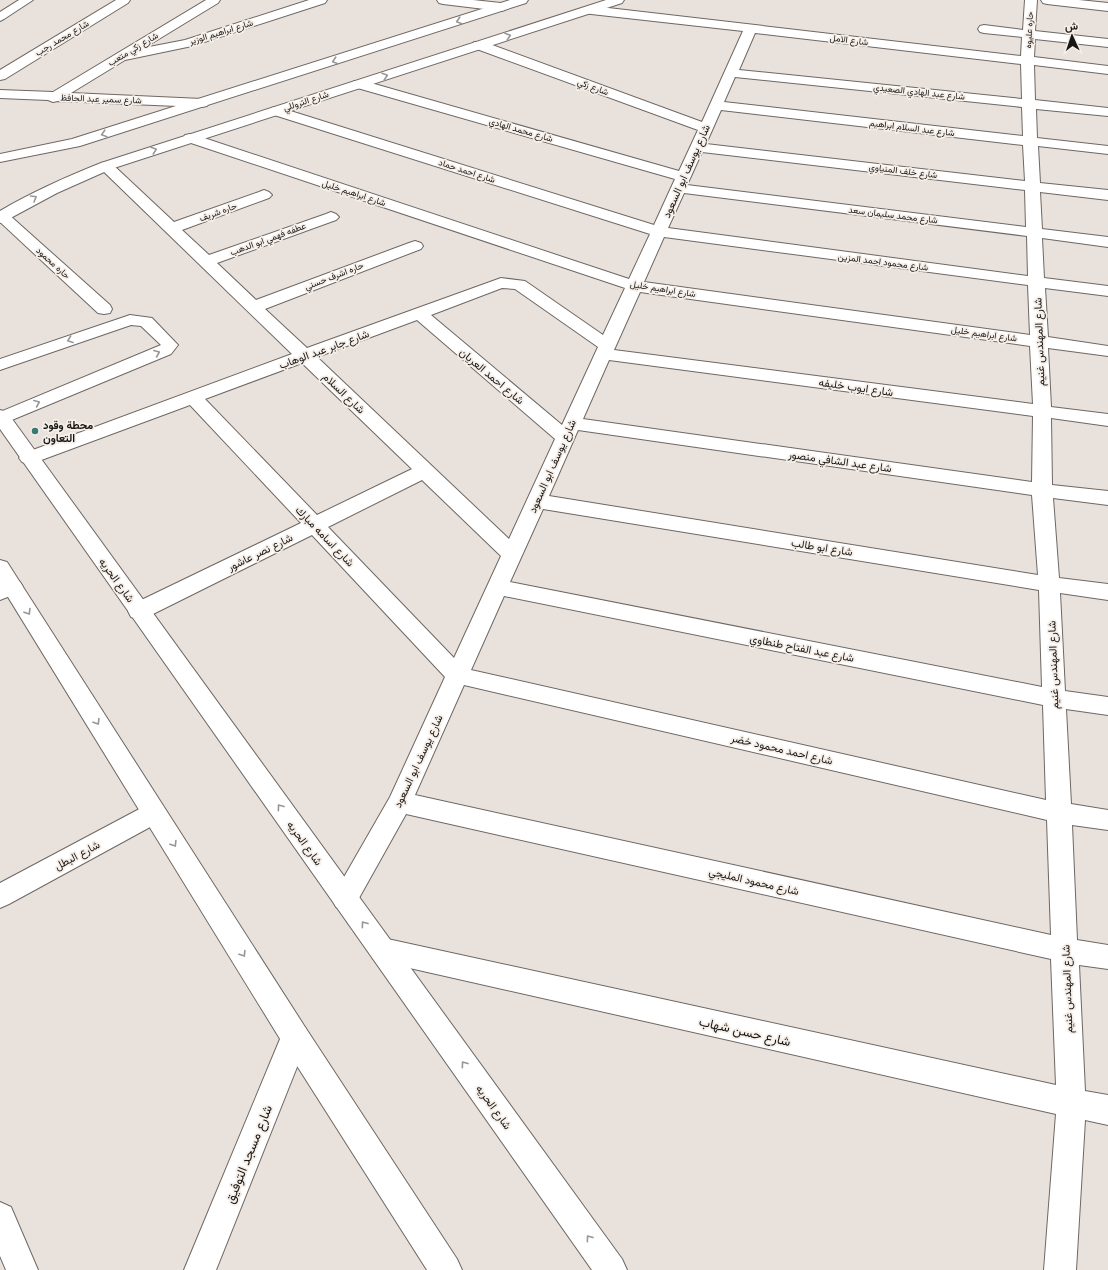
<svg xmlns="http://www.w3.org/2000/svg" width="1108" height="1270" viewBox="0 0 1108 1270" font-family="Georgia,Vazirmatn,serif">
<rect width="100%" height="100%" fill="#e9e2dc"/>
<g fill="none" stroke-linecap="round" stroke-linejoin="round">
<!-- lane casing -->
<g stroke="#6e6763" stroke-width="2">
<path id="lane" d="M19 0H33L4 19 0 21V12Z
M130 315 152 318 178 345 171 354 7 422 0 423V412L161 345 141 326 131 325 0 370V359Z"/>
</g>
<!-- street casing -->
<g stroke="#6e6763" stroke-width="2">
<path id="street" d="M116 0H130L128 3 5 79 0 80V70Z
M206 0H220L218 3 144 48 185 40 309 0H327L325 3 192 46 125 60 71 93 202 99 207 100 209 103 207 106 202 107 58 101 53 102 48 100 0 98V90L53 92Z
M437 0H473L501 3 505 4 507 7 505 10 501 11 443 4 439 3Z
M1025 0H1037L1035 31 1108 39V47L1035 39 1034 57 1108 66V74L1034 65 1035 100 1108 108V116L1036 109 1037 138 1108 146V154L1038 146 1040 183 1108 190V200L1040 192 1042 229 1108 237V247L1042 238 1044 278 1108 286V296L1045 288 1048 337 1108 346V356L1048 348 1051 407 1108 414V426L1051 418 1052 485 1108 491V505L1053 498 1059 578 1108 584V600L1060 593 1065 691 1108 697V715L1066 709 1071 804 1108 810V830L1072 825 1077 940 1108 945V969L1079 965 1085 1091 1108 1095V1125L1085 1120 1076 1270H1044L1056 1114 383 962 373 959 370 950 373 941 383 938 1056 1085 1051 959 406 814 354 907 345 911 336 907 332 899 336 891 390 797 445 677 312 535 147 617 139 619 131 617 128 611 131 605 301 523 190 405 36 462 29 464 22 462 19 458 22 454 292 354 101 169 99 166 101 163 106 162 111 163 174 222 259 192 264 190 269 192 272 195 269 198 182 230 209 255 326 214 331 212 336 214 339 217 336 220 217 263 256 300 409 243 415 241 421 243 423 246 421 249 265 309 307 348 501 278 525 281 603 335 625 288 185 141 183 138 185 135 190 134 195 135 629 279 650 234 271 114 269 111 271 108 276 107 281 108 654 225 675 179 354 87 352 84 354 81H364L679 171 698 130 474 48 473 45 474 42H484L702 122 743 31 591 14 587 13 585 10 587 7 591 6 1021 56 1022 37 984 33 980 32 978 29 980 26 984 25 1023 30ZM755 33 1021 64 1022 99 739 70ZM735 77 1022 107 1023 136 724 102ZM721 110 1023 145 1025 181 706 144ZM702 152 1025 190 1026 227 687 185ZM684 193 1027 236 1028 276 668 228ZM664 237 1028 285 1030 335 644 282ZM502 288 515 289 598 347 562 425 431 315ZM640 292 1030 346 1033 404 614 350ZM417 320 555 439 509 539 317 357ZM609 360 1033 416 1032 482 583 419ZM302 363 412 469 317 515 205 399ZM578 430 1032 495 1038 575 549 496ZM422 480 501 556 454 658 328 527ZM543 509 1039 590 1042 687 510 582ZM504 596 1043 705 1046 800 471 670ZM464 685 1047 820 1051 935 415 795Z
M1041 0H1079L1108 3V11L1047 4 1043 3Z
M2 211 7 213 110 305 112 309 110 313 104 314 98 313 0 222V212Z
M12 579 20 582 23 587 20 592 0 600V583Z
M154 803 163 806 166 813 163 820 9 904 0 908V883L145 806Z
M295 1023 305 1027 309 1037 216 1270H184L285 1027Z
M0 1202 11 1207 38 1270H6L0 1256Z"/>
</g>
<!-- secondary casing -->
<g stroke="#6e6763" stroke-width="2">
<path id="secondary" d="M510 0H528L526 3 80 146 0 162V154L72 139Z
M606 0H624L622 3 111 169 57 193 5 221 0 223V211C32 192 66 177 101 163Z
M0 410 7 412 622 1259 627 1270H592L0 429Z
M0 560 7 562 305 1027 457 1259 462 1270H427L285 1047 0 584Z"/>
</g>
<!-- lane -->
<use href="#lane" fill="#fff" fill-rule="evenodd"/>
<!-- street -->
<use href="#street" fill="#fff" fill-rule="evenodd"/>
<!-- secondary -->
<use href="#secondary" fill="#fff" fill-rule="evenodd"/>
</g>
<!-- one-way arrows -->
<defs><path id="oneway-chevron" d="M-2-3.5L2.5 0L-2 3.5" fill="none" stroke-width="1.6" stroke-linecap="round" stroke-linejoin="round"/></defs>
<g stroke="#989796">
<use href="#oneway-chevron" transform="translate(459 21) rotate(162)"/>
<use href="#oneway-chevron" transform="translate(508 36) rotate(-18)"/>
<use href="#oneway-chevron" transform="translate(335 61) rotate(162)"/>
<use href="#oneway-chevron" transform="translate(385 76) rotate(-18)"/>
<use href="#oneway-chevron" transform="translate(104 134) rotate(163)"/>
<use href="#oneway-chevron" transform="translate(154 150) rotate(-19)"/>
<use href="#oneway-chevron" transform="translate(34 198) rotate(-30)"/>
<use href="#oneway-chevron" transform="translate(70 340) rotate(160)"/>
<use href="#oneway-chevron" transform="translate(157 353) rotate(-23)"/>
<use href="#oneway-chevron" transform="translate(37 403) rotate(-23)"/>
<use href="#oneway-chevron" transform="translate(28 612) rotate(58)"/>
<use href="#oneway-chevron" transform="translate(97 722) rotate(58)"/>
<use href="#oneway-chevron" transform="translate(280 807) rotate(-126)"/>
<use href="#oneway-chevron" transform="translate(174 844) rotate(58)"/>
<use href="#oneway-chevron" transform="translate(364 924) rotate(-126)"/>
<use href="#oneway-chevron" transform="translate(243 954) rotate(58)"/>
<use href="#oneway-chevron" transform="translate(464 1064) rotate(-126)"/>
<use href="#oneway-chevron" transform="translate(589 1238) rotate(-126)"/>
</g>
<!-- markers -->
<circle fill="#347b72" stroke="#f6efe9" stroke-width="1.5" cx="35" cy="431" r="4"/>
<g text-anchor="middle" stroke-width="3.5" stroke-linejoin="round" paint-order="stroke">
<!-- far-street labels -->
<g font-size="9" fill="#191715" stroke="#f6efe9">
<text transform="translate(1029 30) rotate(-87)" y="3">حاره عليوه</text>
<text transform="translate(221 32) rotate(-17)" y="3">شارع ابراهيم الوزير</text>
<text transform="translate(62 38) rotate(-31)" y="3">شارع محمد رجب</text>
<text transform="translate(849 40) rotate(7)" y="3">شارع الامل</text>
<text transform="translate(133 49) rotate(-31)" y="3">شارع زكي متعب</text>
<text transform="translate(593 87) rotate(20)" y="3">شارع زكي</text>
<text transform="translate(919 92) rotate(6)" y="3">شارع عبد الهادي الصعيدي</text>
<text transform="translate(101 99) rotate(2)" y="3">شارع سمير عبد الحافظ</text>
<text transform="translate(306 101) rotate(-18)" y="3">شارع التروللي</text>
<text transform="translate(912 128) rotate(7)" y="3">شارع عبد السلام ابراهيم</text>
<text transform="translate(521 130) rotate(16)" y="3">شارع محمد الهادي</text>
<text transform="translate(467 171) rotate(18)" y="3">شارع احمد حماد</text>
<text transform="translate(903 171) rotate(7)" y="3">شارع خلف المنياوي</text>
<text transform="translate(354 193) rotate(18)" y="3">شارع ابراهيم خليل</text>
<text transform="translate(218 212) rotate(-20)" y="3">حاره شريف</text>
<text transform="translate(893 215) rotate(7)" y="3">شارع محمد سليمان سعد</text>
<text transform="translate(268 239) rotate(-20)" y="3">عطفه فهمي ابو الدهب</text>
<text transform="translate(883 262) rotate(7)" y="3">شارع محمود احمد المزين</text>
<text transform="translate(53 263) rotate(42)" y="3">حاره محمود</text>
<text transform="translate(334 276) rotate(-21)" y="3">حاره اشرف حسني</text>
<text transform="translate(663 289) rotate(9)" y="3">شارع ابراهيم خليل</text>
<text transform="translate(984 334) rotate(8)" y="3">شارع ابراهيم خليل</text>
</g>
<!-- street labels -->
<g font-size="11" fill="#191715" stroke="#f6efe9">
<text transform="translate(686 171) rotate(-66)" y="4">شارع يوسف ابو السعود</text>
<text transform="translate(1039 342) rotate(-92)" y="4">شارع المهندس غنيم</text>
<text transform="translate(324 349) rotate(-20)" y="4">شارع جابر عبد الوهاب</text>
<text transform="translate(492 376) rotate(40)" y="4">شارع احمد العريان</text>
<text transform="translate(856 387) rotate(8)" y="4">شارع ايوب خليفه</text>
<text transform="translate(344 393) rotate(44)" y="4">شارع السلام</text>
<text transform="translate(840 461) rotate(8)" y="4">شارع عبد الشافي منصور</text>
<text transform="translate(552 466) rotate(-66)" y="4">شارع يوسف ابو السعود</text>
<text transform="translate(325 536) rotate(46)" y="4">شارع اسامه مبارك</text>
<text transform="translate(822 547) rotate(9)" y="4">شارع ابو طالب</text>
<text transform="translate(260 552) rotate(-26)" y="4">شارع نصر عاشور</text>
<text transform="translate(117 580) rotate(54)" y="4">شارع الحريه</text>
<text transform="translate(802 648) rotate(11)" y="4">شارع عبد الفتاح طنطاوي</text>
<text transform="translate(1053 665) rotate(-92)" y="4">شارع المهندس غنيم</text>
<text transform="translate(782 749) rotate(13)" y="4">شارع احمد محمود خضر</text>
<text transform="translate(418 761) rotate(-65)" y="4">شارع يوسف ابو السعود</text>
<text transform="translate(305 843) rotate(54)" y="4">شارع الحريه</text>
<text transform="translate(77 855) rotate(-28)" y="4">شارع البطل</text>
<text transform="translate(754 881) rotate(13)" y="4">شارع محمود المليجي</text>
<text transform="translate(1067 989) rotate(-92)" y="4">شارع المهندس غنيم</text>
<text transform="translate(494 1107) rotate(54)" y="4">شارع الحريه</text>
</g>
<!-- poi labels -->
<g font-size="11" font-weight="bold" fill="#191715" stroke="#f6efe9" text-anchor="start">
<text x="43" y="429">محطة وقود<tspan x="43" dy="13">التعاون</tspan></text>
</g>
<!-- near-street labels -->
<g font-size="13" fill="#191715" stroke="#f6efe9">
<text transform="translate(745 1031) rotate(13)" y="5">شارع حسن شهاب</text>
<text transform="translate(248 1154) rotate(-68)" y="5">شارع مسجد التوفيق</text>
</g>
</g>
<!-- north arrow -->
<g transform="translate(1072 36) rotate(357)" stroke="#f6efe9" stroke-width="3" paint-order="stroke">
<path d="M0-3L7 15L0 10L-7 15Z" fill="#191715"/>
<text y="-6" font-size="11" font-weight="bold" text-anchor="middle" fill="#191715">ش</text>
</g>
</svg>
